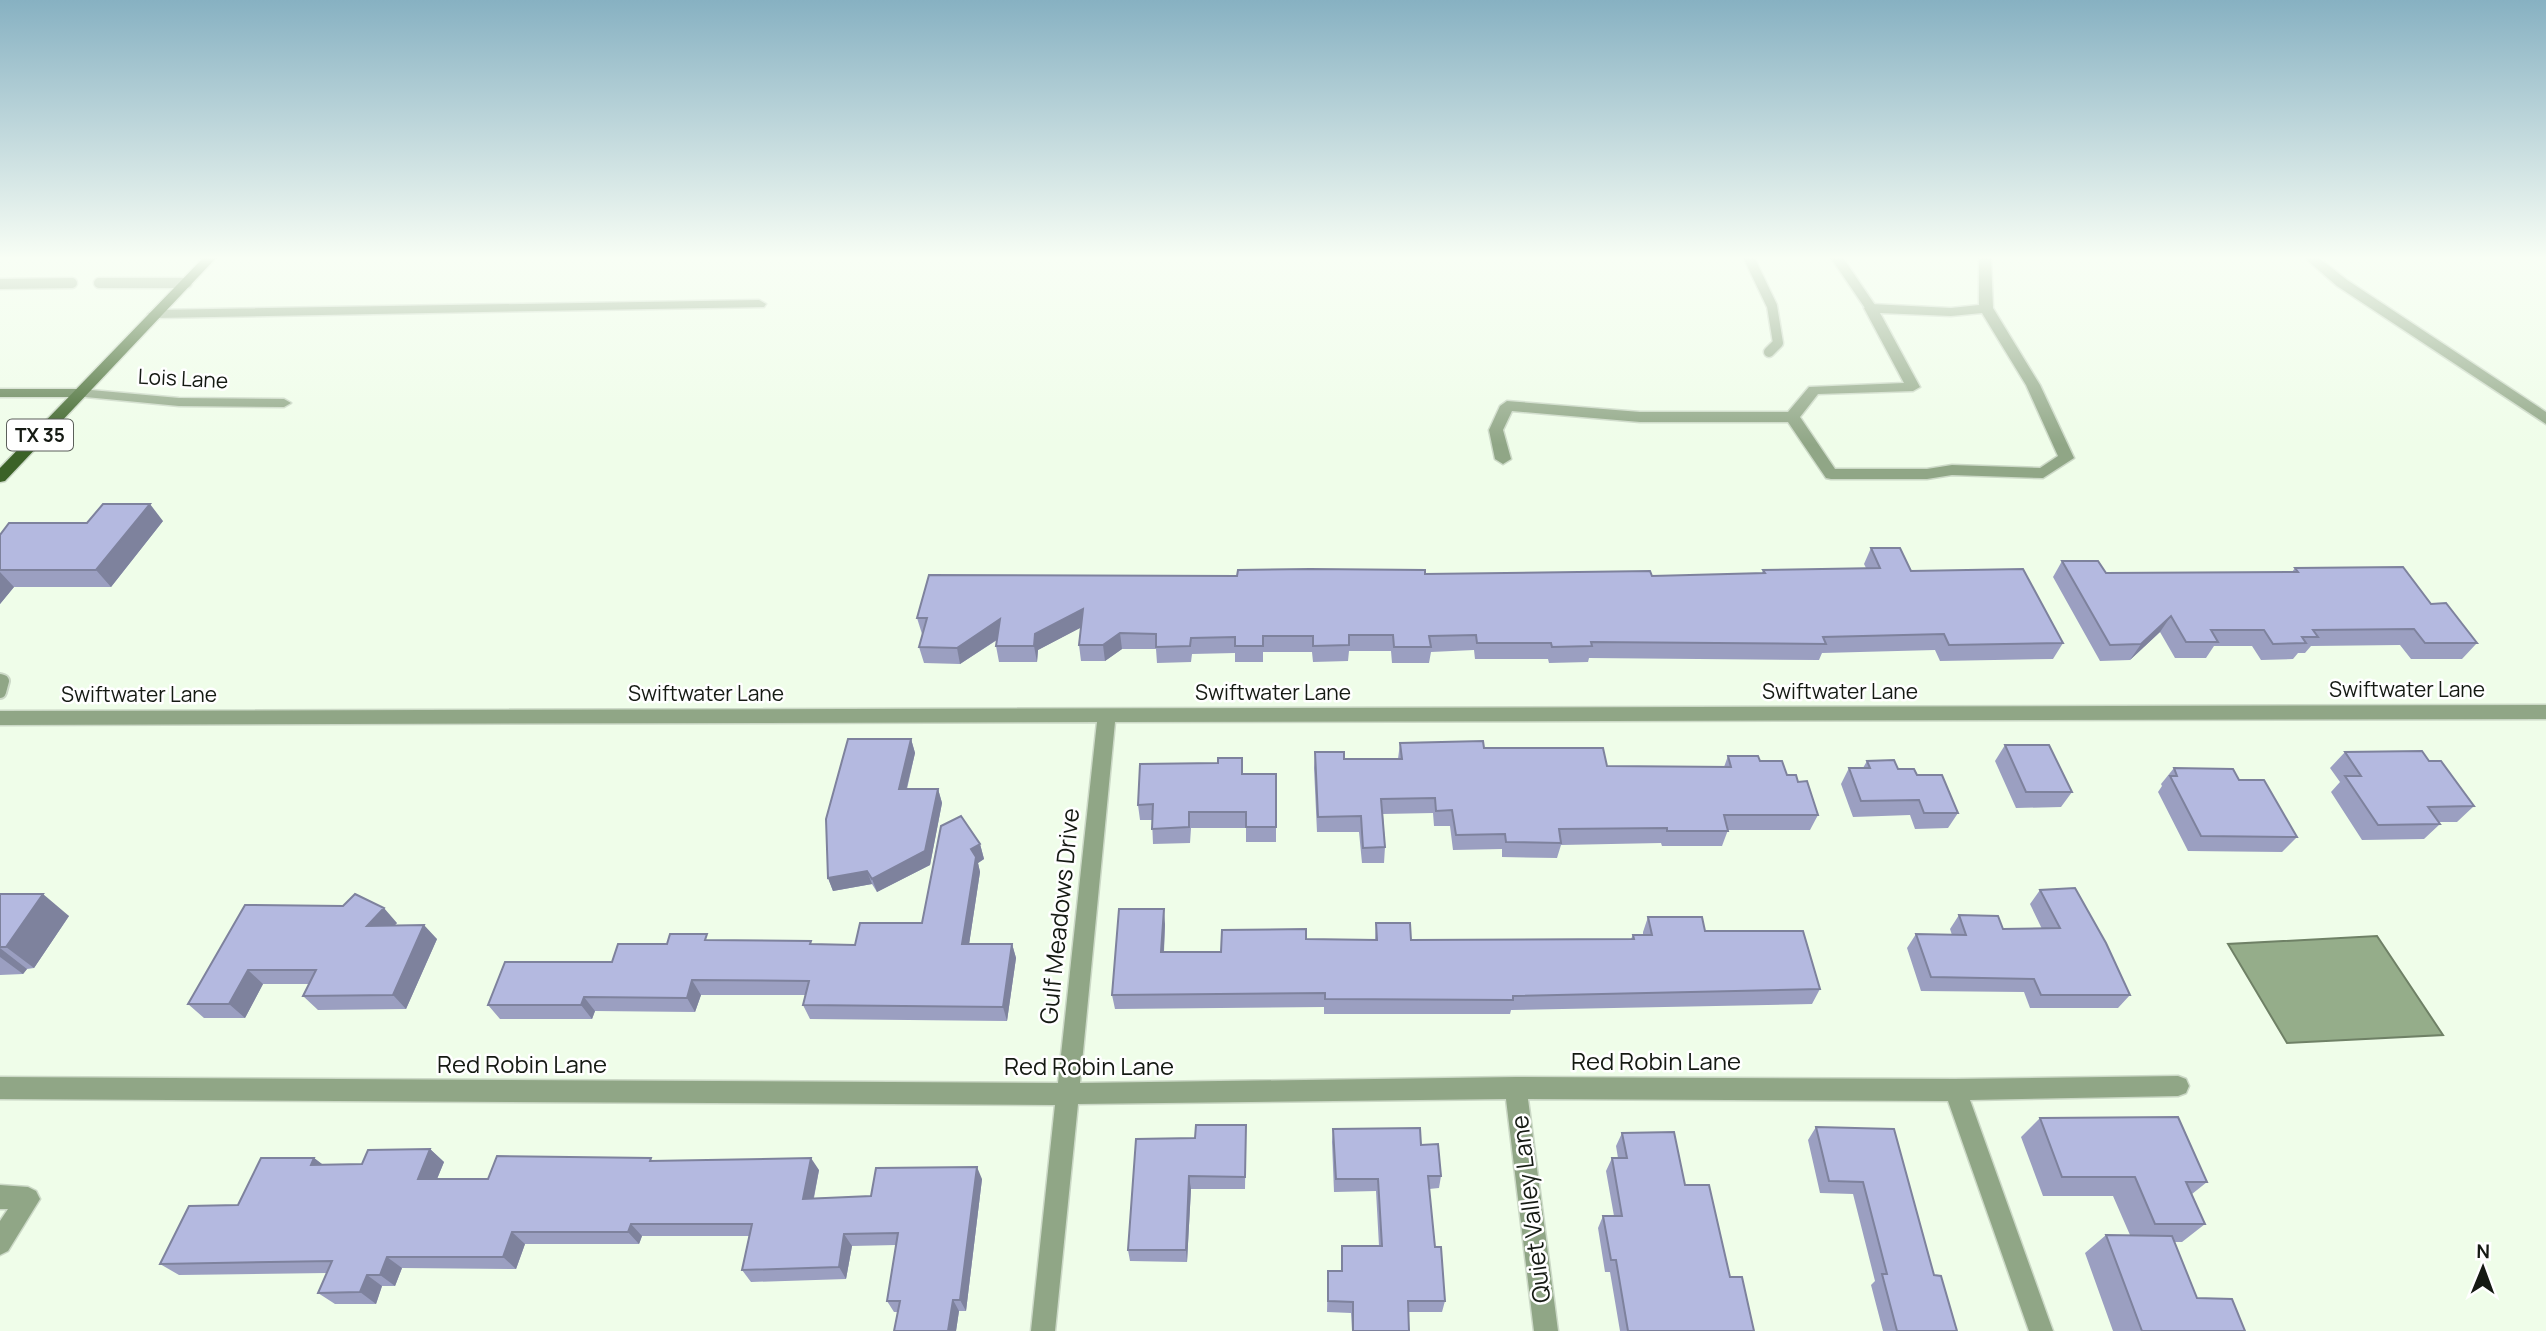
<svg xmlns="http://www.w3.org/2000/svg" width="2546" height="1331" viewBox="0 0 2546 1331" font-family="Manrope,sans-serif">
<rect width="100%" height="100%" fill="#effde9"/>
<!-- water -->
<path fill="#95ad8a" stroke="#6f8166" stroke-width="2" d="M2377 936 2443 1035 2287 1043 2228 944Z"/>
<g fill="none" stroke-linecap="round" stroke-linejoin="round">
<!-- service-far1 casing -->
<g stroke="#ccd9c7" stroke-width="13">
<path id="service-far1" d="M1749 258 1772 306 1778 343 1769 352
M1837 258 1871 308
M99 283H187
M0 284 72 283"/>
</g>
<!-- service casing -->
<g stroke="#ccd9c7" stroke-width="16">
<path id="service" d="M0 680 3 681 0 692"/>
</g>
<!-- minor casing -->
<g stroke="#ccd9c7" stroke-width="3">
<path id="minor" d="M1979 258H1991L1993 308 2040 385 2074 458 2043 478 1952 475 1927 479H1831L1826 478 1788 422H1640L1512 411 1503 430 1511 459 1503 464 1495 459 1489 430 1500 406 1507 401 1640 412H1788L1809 387 1904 383 1864 308 1871 304 1951 308 1979 305ZM1880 313 1951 316 1982 313 2026 385 2058 456 2040 468 1952 465 1927 469H1835L1800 417 1818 394 1913 391 1920 387Z
M2305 258H2319L2347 280 2546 412V424L2337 286Z
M759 300 766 304 764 307 155 318 148 314 155 310Z
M80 389 179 398 284 399 291 403 284 407 179 406 75 396 73 393 75 390Z
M2546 705V719L1115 722 1080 1083 1516 1077 1955 1079 2178 1076 2186 1079 2189 1086 2186 1093 2178 1096 1970 1100 2053 1331H2029L1948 1101 1528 1099 1558 1331H1534L1506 1099 1078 1104 1055 1331H1031L1055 1105 0 1099V1077L1058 1083 1097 722 0 725V711Z
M0 1185 28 1187 36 1191 40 1199 8 1251 0 1255V1221L8 1209H0Z"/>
</g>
<!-- secondary casing -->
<g stroke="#ccd9c7" stroke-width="3">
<path id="secondary" d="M0 389H80L87 393 80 397H0Z"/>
</g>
<!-- primary casing -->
<g stroke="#ccd9c7" stroke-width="3">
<path id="primary" d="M203 258H216L5 481 0 482V468Z"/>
</g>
<!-- service-far1 -->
<use href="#service-far1" stroke="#90a686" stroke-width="10"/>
<!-- service -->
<use href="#service" stroke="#90a686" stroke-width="12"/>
<!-- minor -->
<use href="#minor" fill="#90a686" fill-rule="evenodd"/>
<!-- secondary -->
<use href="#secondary" fill="#5e7e50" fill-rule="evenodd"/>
<!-- primary -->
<use href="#primary" fill="#3b6227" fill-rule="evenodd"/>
</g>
<!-- wall -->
<path fill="#9b9fc1" d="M163 521 111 587H14L0 604V535L87 523Z
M1871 548 1911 571 2063 643 2053 659 1940 661 1935 650 1822 653 1819 660 1589 658 1588 662 1549 663 1548 659H1475L1474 650 1431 652 1429 663H1392L1391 651H1349L1348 661 1313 662 1312 652H1263V662H1235V653L1192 654 1191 662 1157 663 1156 649H1122L1105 661H1081L1079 645 1081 627 1038 650 1037 662H999L996 646 997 640 960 664 924 663 919 647 923 634H922L917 618 1237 576 1425 574 1652 576 1762 573 1763 570 1866 568 1864 564Z
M2062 561 2106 573 2292 572 2295 568 2431 604 2477 643 2462 659H2411L2400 645 2311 646 2305 653H2298L2293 659 2261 660 2252 646H2214L2206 658H2175L2160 632 2130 660 2100 661 2053 577Z
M911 739 915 753 907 789H938L942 803 930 865 877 892 872 884 833 891 828 878Z
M1400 743 1484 748 1607 766 1724 767 1728 756 1760 761 1798 782 1818 815 1810 830H1728L1722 846H1662L1661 843 1561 845 1557 858 1502 857V849L1453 850 1450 826H1434L1433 813 1383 814 1385 847 1384 863H1362L1359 832H1317L1314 768 1315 752 1344 759H1398Z
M2005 745 2072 792 2061 807 2016 808 1995 761Z
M2345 752 2429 761 2474 806 2457 822H2438L2440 824 2424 839 2362 840 2331 792 2340 782 2330 768Z
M1867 761 1917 775 1958 813 1948 828 1915 829 1910 815 1853 817 1841 784 1849 768H1863Z
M2174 768 2239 780 2297 837 2282 852 2188 851 2158 792 2162 786 2161 784Z
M1243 774H1276V842H1246V828H1191L1190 843 1153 844 1152 820H1140L1138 805Z
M980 844 984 859 978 863 980 872 969 944H1012L1016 958 1007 1021 810 1019 803 1005 805 995H701L695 1012 595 1011 592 1019H500L488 1005 612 962 667 944 710 940 813 945H855L922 923Z
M2040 890 2130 995 2118 1008H2030L2024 992 1921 991 1907 948 1916 934 1952 935 1950 929 1959 915 2003 929H2042L2030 904Z
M0 894 69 916 34 968 27 969 23 974 0 975Z
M245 905 397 923 395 925 437 939 406 1009 318 1010 303 996 309 984H263L245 1018H204L188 1004Z
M1648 917 1705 931 1820 989 1812 1004 1511 1010 1510 1014H1324V1007L1115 1009 1112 995 1165 924 1164 952H1221L1306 939 1375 940 1376 923 1411 940 1631 939 1633 935H1643V932Z
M2040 1118 2207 1182 2192 1194 2205 1224 2182 1242H2174L2197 1298 2245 1331H2113L2085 1253 2106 1235H2130L2113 1196H2043L2021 1137Z
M1246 1125 1245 1189H1191L1187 1262 1130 1261 1128 1250 1195 1138Z
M1816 1127 1894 1129 1934 1275 1957 1331H1883L1871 1285 1875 1281 1853 1194 1820 1193 1808 1140Z
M1333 1129 1421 1145 1441 1176 1439 1188 1429 1189 1435 1247 1445 1301 1442 1312H1408L1409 1331H1352L1351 1313 1327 1312 1328 1271H1341L1342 1246H1379L1376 1191 1334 1192 1332 1142Z
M1622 1133 1685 1185 1730 1277 1754 1331H1620L1610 1272H1605L1598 1228 1603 1216H1614L1606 1171 1612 1158H1618L1616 1146Z
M430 1149 444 1162 437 1179H488L653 1161 819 1170 814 1198 871 1196 982 1179 966 1311H959L956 1331H894L898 1312H894L887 1301 896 1245 852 1246 846 1279 751 1282 742 1270 749 1236H642L639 1244H525L516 1269 402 1268 395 1286H382L376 1304H335L318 1293 327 1273 179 1275 160 1264 238 1205 314 1158 323 1165 362 1164Z"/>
<!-- shaded-wall -->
<path fill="#7e829d" d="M150 504 163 521 111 587 96 570Z
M0 572 14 587 0 604Z
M1083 609 1086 625 1038 650 1037 662 1034 646 1035 634Z
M2171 616 2160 632 2130 660 2141 644Z
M1000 619 1004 635 960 664 957 648Z
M1120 633 1122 649 1105 661 1103 645Z
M911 739 915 753 903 803 899 789Z
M938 789 942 803 930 865 877 892 872 879Z
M980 844 984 859 978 863 980 872 967 958 962 944 971 849Z
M867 871 872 884 833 891 828 878Z
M43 894 69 916 34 968 6 947Z
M384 908 397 923 380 940 367 926Z
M1164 909 1165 924 1163 967 1161 952Z
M424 925 437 939 406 1009 393 995Z
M1012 944 1016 958 1007 1021 1003 1007Z
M0 948 27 969 23 974 0 957Z
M248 970 263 984 245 1018 229 1004Z
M692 980 701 995 695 1012 687 998Z
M584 997 595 1011 592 1019 581 1005Z
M430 1149 444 1162 432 1191 418 1179Z
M314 1158 330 1170 311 1165Z
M811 1158 819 1170 811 1211 803 1199Z
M977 1167 982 1179 966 1311 960 1300Z
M1189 1176 1191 1189 1187 1262 1186 1250Z
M631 1224 642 1236 639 1244 628 1232Z
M512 1232 525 1244 516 1269 503 1257Z
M844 1234 852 1246 846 1279 839 1267Z
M387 1257 402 1268 395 1286 380 1275Z
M367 1275 382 1286 376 1304 360 1292Z
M953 1300 959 1311 956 1331H948Z"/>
<!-- building -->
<path fill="#b4b9e0" stroke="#7e829d" stroke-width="2" d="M103 504H150L96 570H0V535L9 523H87Z
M1871 548H1900L1911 571 2023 569 2063 643 1949 645 1944 634 1823 637 1826 644 1591 642 1592 646 1552 647 1551 643H1477L1476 635 1429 636 1431 647H1394L1393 635H1349V645L1313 646V636H1263V646H1235V637L1191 638 1190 646 1156 647V634L1120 633 1103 645H1079L1083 609 1035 634 1034 646H996L1000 619 957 648 919 647 927 618H917L929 575 1237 576 1238 570 1310 569 1425 570V574L1650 571 1652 576 1765 573 1763 570 1880 568Z
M2062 561H2098L2106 573 2298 572 2295 568 2403 567 2431 604 2446 603 2477 643H2425L2414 629 2313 630 2318 637H2302L2306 643 2273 644 2264 630H2211L2218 642H2186L2171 616 2141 644 2110 645Z
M848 739H911L899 789H938L925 851 872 879 867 871 828 878 826 819Z
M1483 741 1484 748H1603L1607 766 1731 767 1728 756H1758L1760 761H1782L1787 775H1796L1798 782 1807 781 1818 815H1724L1728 831H1667V828L1559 829 1561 843 1506 842 1505 834 1456 835 1452 810 1436 811 1435 798 1381 799 1385 847 1363 848 1361 816 1318 817 1315 752H1344V759H1402L1400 743Z
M2005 745H2049L2072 792H2026Z
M2422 751 2429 761H2441L2474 806 2428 807 2440 824 2378 825 2345 776H2361L2345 752Z
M1218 758H1242V774H1276V827H1246V812H1189V827L1152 829 1153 804 1138 805 1140 764 1218 763Z
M1894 760 1898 769H1914L1917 775H1942L1958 813H1924L1919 800 1861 801 1849 768H1870L1867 761Z
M2174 768 2233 769 2239 780H2264L2297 837 2201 836 2170 776H2177Z
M961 816 980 844 971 849 976 857 962 944H1012L1003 1007 803 1005 809 981 692 980 687 998 584 997 581 1005H488L505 962H612L618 944H667L670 934H707L705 940 811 941 810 944 855 945 860 923H922L941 826Z
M2075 888 2106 943 2130 995H2041L2034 979 1931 977 1916 934 1966 935 1959 915 1998 916 2003 929 2060 928 2040 890Z
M0 894H43L6 947H0Z
M355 894 384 908 367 926 424 925 393 995 303 996 316 970H248L229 1004H188L245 905 343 906Z
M1119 909H1164L1161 952H1221L1222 930 1306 929V939L1377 940 1376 923H1410L1411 940 1634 939 1633 935H1652L1648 917H1702L1705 931H1803L1820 989 1513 996V1000L1325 999V993L1112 995Z
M2178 1117 2207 1182H2186L2205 1224H2155L2135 1177H2062L2040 1118Z
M1196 1125H1246L1245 1177 1189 1176 1186 1250H1128L1136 1139 1195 1138Z
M1816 1127 1894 1129 1934 1275 1941 1276 1957 1331H1897L1882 1274H1887L1863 1182 1829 1181Z
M1420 1128 1421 1145 1438 1144 1441 1176H1428L1435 1247H1441L1445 1301H1408L1409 1331H1353V1302L1328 1301V1271H1342V1246H1382L1378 1179H1336L1333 1129Z
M1674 1132 1685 1185H1709L1730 1277H1742L1754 1331H1628L1616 1260H1611L1603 1216H1622L1612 1158H1627L1622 1133Z
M430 1149 418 1179H488L497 1156 651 1158 650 1161 811 1158 803 1199 871 1196 876 1168 977 1167 960 1300H953L948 1331H894L900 1301H887L898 1233 844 1234 839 1267 742 1270 752 1224H631L628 1232H512L503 1257H387L380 1275H367L360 1292 318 1293 332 1261 160 1264 189 1206 238 1205 261 1158H314L311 1165 362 1164 368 1150Z
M2106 1235 2172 1236 2197 1298 2232 1299 2245 1331H2142Z"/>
<!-- sky -->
<linearGradient id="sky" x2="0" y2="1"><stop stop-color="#87b1c2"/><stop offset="0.58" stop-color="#f8fef5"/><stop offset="1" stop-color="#f8fef5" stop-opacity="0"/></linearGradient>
<rect width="2546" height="445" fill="url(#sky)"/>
<g text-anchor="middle" stroke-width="5" stroke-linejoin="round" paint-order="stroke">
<!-- shield labels -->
<rect fill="#fff" stroke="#5b5f5a" stroke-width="2" x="7" y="419.5" width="66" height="31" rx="5"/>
<g font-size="19" font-weight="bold" fill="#151a13">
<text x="40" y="442">TX 35</text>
</g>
<!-- street labels -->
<g font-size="21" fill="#151a13" stroke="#fff">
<text transform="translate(183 379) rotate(3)" y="7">Lois Lane</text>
<text x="2407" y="697">Swiftwater Lane</text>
<text x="1840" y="699">Swiftwater Lane</text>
<text x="1273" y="700">Swiftwater Lane</text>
<text x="706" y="701">Swiftwater Lane</text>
<text x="139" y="702">Swiftwater Lane</text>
</g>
<!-- near-street labels -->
<g font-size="24" fill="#151a13" stroke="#fff">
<text transform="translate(1060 916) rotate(-84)" y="8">Gulf Meadows Drive</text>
<text x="1656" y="1070">Red Robin Lane</text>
<text x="522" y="1073">Red Robin Lane</text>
<text x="1089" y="1075">Red Robin Lane</text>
<text transform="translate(1531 1209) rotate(-97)" y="8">Quiet Valley Lane</text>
</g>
</g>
<!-- north arrow -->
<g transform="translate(2483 1268) rotate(1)" stroke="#ffffff" stroke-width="5" paint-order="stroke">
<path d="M0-5L12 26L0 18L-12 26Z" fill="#151a13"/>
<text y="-10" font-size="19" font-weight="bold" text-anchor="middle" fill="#151a13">N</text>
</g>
</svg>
